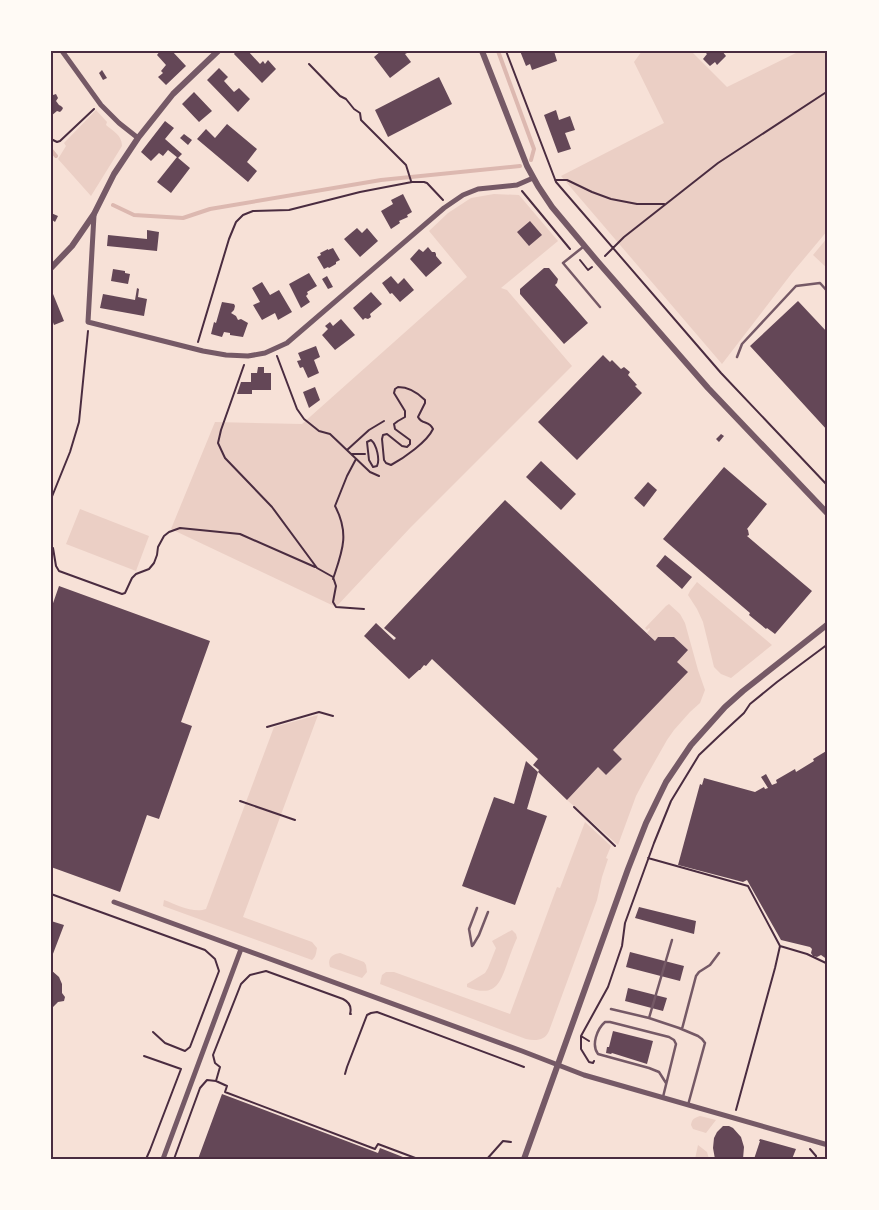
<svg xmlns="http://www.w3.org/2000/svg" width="879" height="1210" viewBox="0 0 879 1210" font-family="'Fira Sans',sans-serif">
<rect width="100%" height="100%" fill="#f7e1d7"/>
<!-- green -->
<path fill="#ebcfc5" d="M642 51H691L727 87 800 51H828V230L792 273 722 364 561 176 664 123 634 62Z
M96 110 107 122 106 125C113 131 122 135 122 146L91 196 58 159 66 146 64 143Z
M494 194 519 195 558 241 501 288 507 290 572 366 410 528 336 607 171 529 215 422 302 424 467 277 429 231 448 213 471 198Z
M828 237V269L813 255Z
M80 509 149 536 136 571 66 544Z
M697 582 772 645 731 678 721 674 714 667 703 622 697 609 688 595 690 591Z
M669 604 680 614 685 623 698 670 705 690 700 703 690 712 674 730 667 740 646 777 636 796 618 845 567 800 598 767 606 775 622 759 613 750 687 672 647 633 650 629 649 628 647 630 645 628 666 606Z
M318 715 243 917 312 942 317 948C316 953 316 957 312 960L163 906 164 900C175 904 194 914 206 909L274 727Z
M585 822 611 846 606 858 608 859 602 877 597 900 549 1031C545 1041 535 1041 526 1039L380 984 382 975 386 972H394L510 1014 557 887 560 888Z
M512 930 516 934 517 938C513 947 510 955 507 964 499 987 493 997 467 987V984L485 973 488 968 496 948 492 941Z
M340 953 364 962 366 965 367 972 362 978 330 967C327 959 332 954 340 953Z
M700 1116 716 1120 706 1133 693 1129 691 1125C692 1119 694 1118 700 1116Z
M698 1145 707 1152 709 1159H695Z"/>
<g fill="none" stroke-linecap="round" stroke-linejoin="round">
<!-- stream -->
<path stroke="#dcb8b0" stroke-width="4" d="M498 51 534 149 531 160
M51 150 56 156
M113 205 134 215 183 218 210 209 381 180 520 166"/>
</g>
<!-- building -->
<path fill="#644757" d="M160 51H168L169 53 172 51 186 66 166 85 158 77 163 73 161 71 166 65 157 55Z
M236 51H248L260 64 263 61 265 64 268 60 276 69 262 83 234 54Z
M381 51H405L407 53 405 54 411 62 390 78 374 57Z
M520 51H534L535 53 539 51H554L557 61 532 70 530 64 526 66Z
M704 51H722L726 56 717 65 715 62 710 66 703 59 707 54Z
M219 68 228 77 224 81 234 92 239 88 250 99 238 112 207 80Z
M102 70 107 78 103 80 99 73Z
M439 77 452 104 388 137 375 110Z
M51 92 53 95 56 94 58 98 56 101 59 105 61 106 63 108 62 110 60 112 57 111 51 116Z
M194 92 212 111 199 122 182 104Z
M556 110 559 120 570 116 575 130 565 133 571 149 558 153 544 115Z
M165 121 174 128 165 139 182 154 178 158 168 150 163 156 159 153 151 161 141 152Z
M227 124 257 149 247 162 257 171 248 182 197 139 206 129 215 138Z
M184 134 192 140 188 145 180 138Z
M177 157 190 168 171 193 157 182Z
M403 194 412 212 407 215 408 217 399 221 400 223 391 229 381 211 393 204 391 200Z
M51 213 58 216 55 222 51 219Z
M530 221 542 235 529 246 517 232Z
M357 228 362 233 367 228 378 241 360 257 344 239Z
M147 230 159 232 157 251 107 246 108 235 147 239Z
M428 247 432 252H435L436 254V256L442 263 426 277 410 259 419 249 423 252Z
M333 248 340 260 336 262V264L329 268 328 267 324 269 317 257 321 255 320 253 328 249V250Z
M544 268H549L558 279 557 283 555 285 588 323 564 344 520 294V289Z
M113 269 125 271V273L130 274 128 284 111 281Z
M309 273 317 286 307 292 308 294 306 296 310 302 301 308 289 284Z
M327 276 333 287 328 289 322 279Z
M391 276 398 284 404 278 414 290 400 302 392 293 390 294 382 283Z
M262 282 270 295 279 290 292 312 278 320 275 313 262 320 253 305 260 302 252 288Z
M137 288 139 289 138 297 147 299 144 316 100 308 103 294 135 300Z
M51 289 64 321 54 325 51 317Z
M371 292 382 304 370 314 371 317 368 319 365 318 363 320 353 308Z
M798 301 828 333V431L750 346Z
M222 302 234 304 235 306 234 310 231 313 236 316 238 320 241 319 248 323 243 337 230 335V333L224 332 222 337 211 334 214 322 216 323Z
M341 319 355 335 335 350 322 335 328 329 325 326 330 322 333 326Z
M316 346 320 357 314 360 319 373 308 378 303 367 300 368 297 361 301 360 298 353Z
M603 355 610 362 612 360 621 369 624 367 630 372 628 375 637 385 635 386 642 393 577 460 538 422Z
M258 367H264V373H271V390H252V394H237L241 382H251V373H257Z
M315 387 320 400 309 408 303 392Z
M721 434 724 436 719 442 716 439Z
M541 461 576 494 561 510 526 477Z
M724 467 767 504 747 529 748 530 749 535 747 536 812 591 775 634 767 628 766 629 749 615 750 613 663 539Z
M648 482 657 490 644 507 634 498Z
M505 500 655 641 658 637H674L688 650 677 662 688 672 613 750 622 759 606 775 598 767 567 800 538 772 539 770 533 765 538 759 432 659 426 666 424 665 420 670H419L409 679 364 636 376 623 394 640 396 638 384 628Z
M665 555 692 577 682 589 656 566Z
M59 586 210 641 181 722 192 726 159 819 147 815 120 892 51 867V609Z
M828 750V960L821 955 817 957 813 956 811 953 812 949 810 947 781 940 747 880 743 882 678 865 700 784 702 785 704 778 755 792 764 787 765 789 768 788 761 777 766 774 772 785 777 783 776 780 795 769 796 772 814 761 813 759Z
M526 761 538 772 527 809 547 816 515 905 462 886 494 797 514 804Z
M639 907 696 921 694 934 635 918Z
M51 921 64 925 51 959Z
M630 952 684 966 680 981 626 967Z
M51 970 59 977 62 984V993L65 997 64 1001 58 1002 51 1009Z
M628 988 667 998 663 1011 625 1001Z
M613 1031 653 1041 647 1064 612 1053 611 1054 606 1053 607 1047H609Z
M222 1094 378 1153 380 1148 408 1159H198Z
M723 1126H729L733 1128 741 1137 744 1147 743 1159H715L713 1148 714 1138 717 1132Z
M760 1139 796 1149 792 1159H754L760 1141H759Z"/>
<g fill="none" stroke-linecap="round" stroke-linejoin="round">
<!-- path -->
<path stroke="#4a2c40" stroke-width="2" d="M506 51 556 182 721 373 828 486
M309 64 340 96 346 99 354 109 360 113 361 120 406 165 411 181
M51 139 57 142 60 141 94 109
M555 180H567L592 192 611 199 637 204H664
M522 191 570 249
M605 256 624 237 718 163 828 91
M580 260 588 270 592 267
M198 342 229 239 236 222 243 215 253 211 289 210 360 192 412 182H424L427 183 443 200
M277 356 297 409 304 419 319 431 330 434 370 472 379 476
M244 365 221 430 218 443 225 458 272 507 317 568 333 577 336 586 333 602 336 607 364 609
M398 387C408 387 418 393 425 400V403L418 417C422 425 429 420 433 429 427 442 404 458 391 465L386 463 384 460 382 439 383 435 387 434 402 446 407 447 410 444V440L395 429 394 424 398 421 405 417V411L394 393 395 389Z
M371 440C377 445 380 460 377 466L373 467 369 460 367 442Z
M347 450 369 430 384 421
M351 454H365
M51 499 70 452 79 422 88 331
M53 548 56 566 59 571 122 594 125 593 132 578 136 574 149 569 154 563 157 555 158 547 164 536 169 532 180 528 240 534 315 567
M333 579C342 552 350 534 335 506L347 476 356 459
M267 727 319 712 333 716
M240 801 295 820
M574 807 615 846
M648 858 748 886 780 946 807 954 828 964
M51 894 205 950 215 959 219 971 190 1047 185 1051 165 1043 153 1032
M351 1014H350C352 1007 349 1002 343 999L266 971 250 975 241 984 213 1055 215 1063 220 1067 216 1081 227 1086 225 1092 375 1149 378 1144 418 1159
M581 1036 589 1041
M144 1056 181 1069 150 1150 146 1159
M594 1061 593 1063 589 1062 581 1049V1036L608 987 622 946 625 923 654 843 671 801 699 755 719 736 744 713 750 704 777 682 828 644
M345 1074 347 1067 367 1015 371 1013 377 1012 524 1067
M736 1110 775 968 780 946
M810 1149 816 1156V1159
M174 1159 200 1088 207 1080 216 1081
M487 1159 503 1141 511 1142"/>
<!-- service -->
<path stroke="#755966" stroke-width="2.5" d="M583 247 563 263 600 307
M737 357 742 344 796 286 820 283 828 292
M473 945 479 935 488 912
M472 946 469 929 477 908
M611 1009 649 1018 679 1028 698 1036 702 1039 705 1043 688 1105
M649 1018 672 940
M682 1029 696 976 699 972 710 965 719 953
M663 1097 676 1044 674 1040 669 1037 610 1022H605C597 1029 591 1045 598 1054L649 1068 659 1072 666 1083"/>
<!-- minor -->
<path stroke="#755966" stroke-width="5" d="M62 51 101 105 119 123 138 138
M94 215 88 322 203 351 226 355 248 356 265 353 287 343 444 208 463 195 478 189 517 185 533 178
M114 902 522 1051 584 1075 828 1145
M163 1159 241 949"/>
<!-- tertiary -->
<path stroke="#755966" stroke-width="6" d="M482 51 527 166 538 186 552 207 598 262 708 388 828 514
M51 268 72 246 94 214 114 174 138 138 173 94 218 51
M524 1159 628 869 646 823 666 782 691 745 725 707 743 691 828 624"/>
</g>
<!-- border -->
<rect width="879" height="1210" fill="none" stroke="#fffaf5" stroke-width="105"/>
<rect x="52" y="52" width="774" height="1106" fill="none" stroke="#4a2c40" stroke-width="2"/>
</svg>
